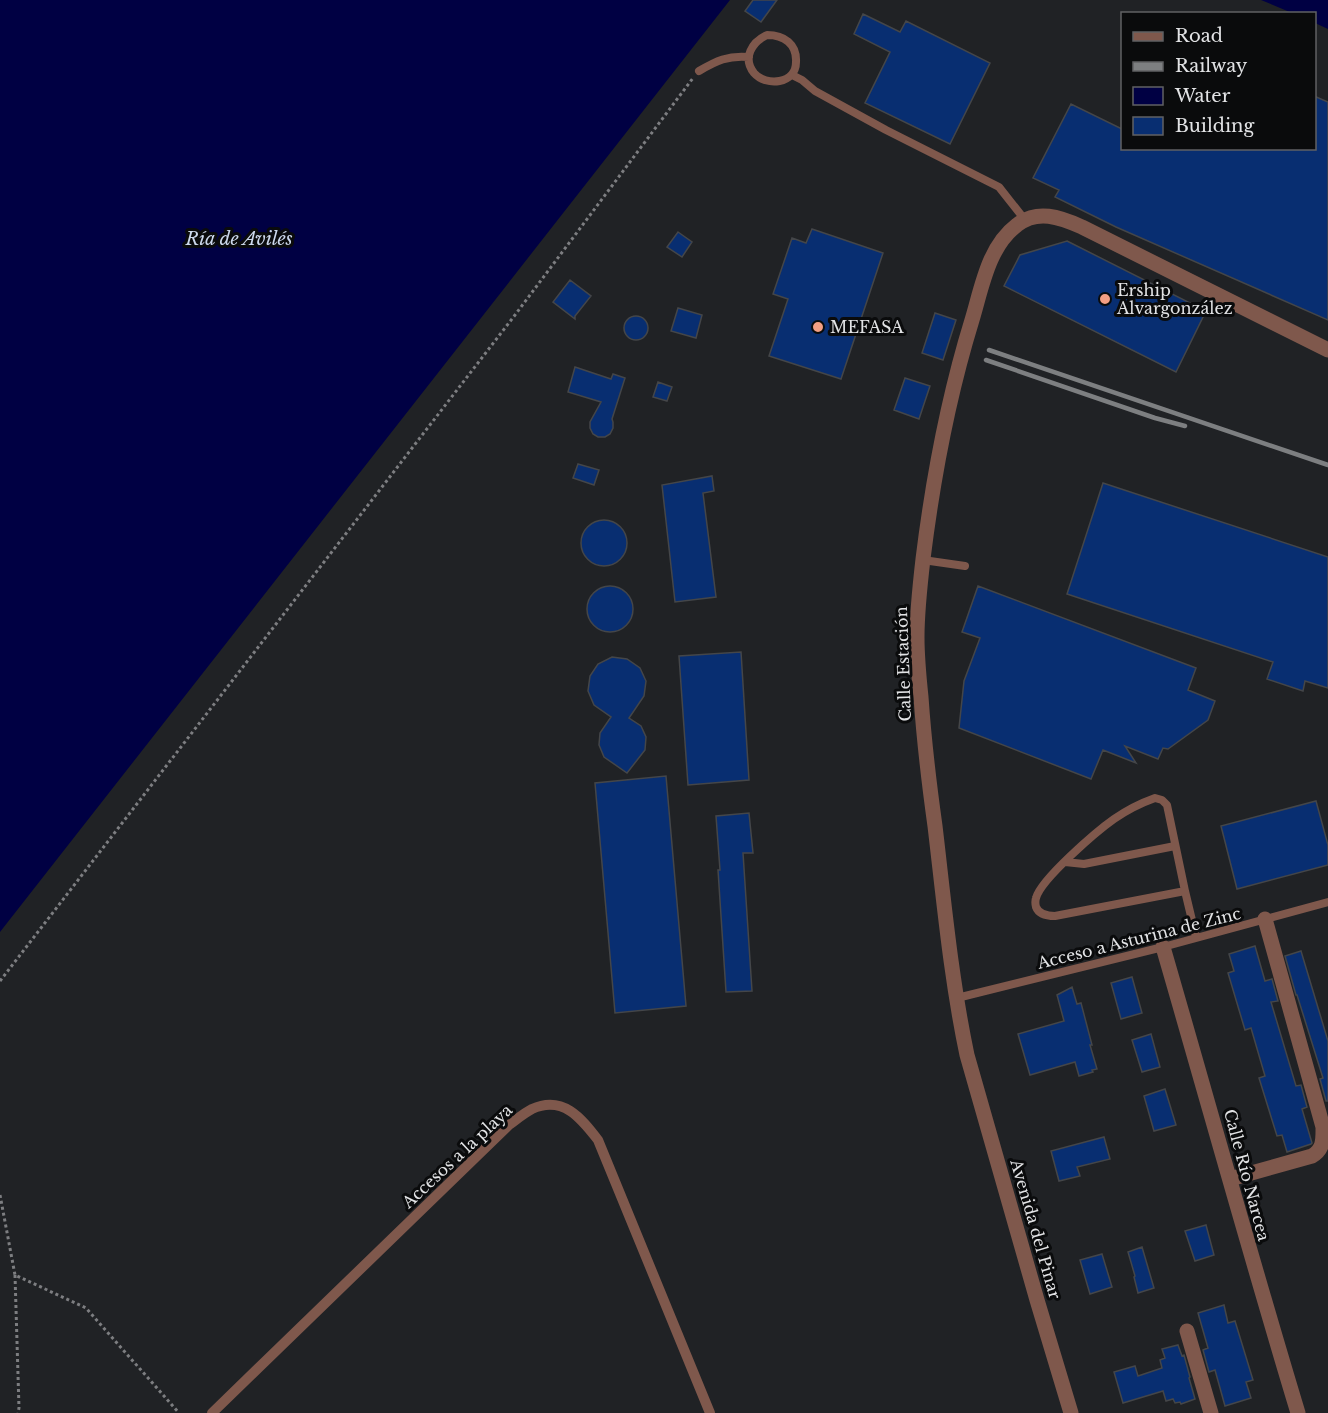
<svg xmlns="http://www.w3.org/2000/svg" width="1328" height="1413" viewBox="0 0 1328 1413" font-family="'Libre Baskerville',serif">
<rect width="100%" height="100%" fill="#202225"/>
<!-- water -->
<path fill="#000043" d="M0 0H730L0 932Z
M1261 0H1328V29L1315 23 1314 14 1292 13Z"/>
<!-- building -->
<path fill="#082e71" stroke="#444649" stroke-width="1.5" d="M753 0H777L761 22 745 11Z
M863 14 900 32 906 21 990 63 950 144 865 103 890 52 854 34Z
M1314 96 1328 102V320L1116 227 1055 197 1059 190 1033 178 1071 104 1122 129V148H1314Z
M812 229 883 253 841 379 769 356 788 299 773 294 792 238 806 243Z
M678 232 692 242 682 257 667 247Z
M1067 241 1206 311 1176 372 1004 286 1020 255Z
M570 280 591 296 575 316V319L553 302Z
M678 308 702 315 696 338 671 331Z
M935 313 956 320 943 360 922 353Z
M624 328a12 12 0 1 1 24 0a12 12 0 1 1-24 0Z
M575 367 611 379 613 374 625 378 612 419 613 422V428L610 434 605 437H598L593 434 590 428V422L601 402 568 392Z
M905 378 930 386 919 419 894 410Z
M658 382 672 387 667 401 653 397Z
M578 464 599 470 594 485 573 478Z
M712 476 714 491 703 493 716 597 675 602 662 485Z
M1103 483 1328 557V688L1305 681 1303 691 1267 679 1273 662 1067 594Z
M581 543a23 23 0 1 1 46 0a23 23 0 1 1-46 0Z
M587 609a23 23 0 1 1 46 0a23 23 0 1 1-46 0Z
M978 586 1196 668 1188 690 1215 701 1208 720 1168 749 1163 748 1158 759 1125 746 1136 763 1103 750 1091 779 959 728 964 681 980 638 962 632Z
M741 652 749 780 688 785 679 656Z
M612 657 627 659 640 668 646 681 644 696 629 718 641 726 646 737 645 750 627 773 604 757 599 745 600 733 611 717 594 705 588 691 590 676 598 664Z
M666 776 686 1006 615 1013 595 783Z
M1316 801 1328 845V865L1237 889 1221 826Z
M749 813 753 853H743L752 991 726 992 718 870H720L716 816Z
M1255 946 1265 981 1272 979 1278 1001 1271 1002 1296 1086 1301 1085 1307 1107 1302 1109 1312 1143 1311 1144 1287 1152 1282 1135 1277 1136 1259 1078 1265 1076 1251 1028 1245 1030 1228 973 1234 971 1229 954Z
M1301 951 1328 1041V1101H1326L1320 1079 1323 1078 1297 995H1296L1285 956Z
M1132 977 1142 1013 1121 1019 1111 983Z
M1072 987 1077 1004 1081 1003 1092 1045H1090L1097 1069 1092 1070 1093 1072 1079 1076 1075 1062 1030 1075 1018 1034 1064 1021 1057 995Z
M1151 1034 1160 1067 1142 1072 1132 1040Z
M1165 1089 1176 1125 1154 1131 1144 1096Z
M1104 1137 1110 1159 1077 1167 1080 1176 1059 1181 1051 1151Z
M1206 1225 1214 1255 1195 1261 1185 1231Z
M1142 1247 1154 1288 1138 1293 1134 1277 1135 1276 1128 1252Z
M1102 1254 1112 1287 1090 1294 1080 1260Z
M1224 1305 1228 1323 1235 1321 1253 1380 1246 1382 1251 1398 1225 1406 1215 1370 1209 1372 1203 1350 1208 1348 1198 1313Z
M1178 1345 1182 1356 1184 1355 1190 1377 1189 1378 1195 1399 1181 1404 1180 1402 1175 1403 1173 1399 1166 1401 1163 1391 1123 1403 1114 1372 1135 1366 1138 1376 1162 1368 1160 1360 1165 1358 1162 1349Z"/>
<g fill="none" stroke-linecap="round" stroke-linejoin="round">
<!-- path -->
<path stroke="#7d7e81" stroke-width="3" stroke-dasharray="3 3" stroke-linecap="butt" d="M0 981 515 315 693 78
M0 1195 15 1275 86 1308 179 1413
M15 1275 19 1408 18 1413"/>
<!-- service -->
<path stroke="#7f584c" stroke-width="8" d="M767 35C784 35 797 44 796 62 796 84 766 87 754 73 742 58 752 42 767 35Z
M699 71C716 61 728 55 749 57
M792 75 802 80 815 91 886 130 999 187 1025 220
M923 560 965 566
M1155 798 1162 800 1167 805 1185 891 1055 916C1047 916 1039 915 1036 907 1035 903 1035 901 1036 898 1041 879 1097 831 1114 819 1127 810 1141 803 1155 798Z
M1065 862 1084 864 1175 846
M1185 891 1196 937
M957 998 1163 947 1328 902"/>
<!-- pedestrian -->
<path stroke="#7f584c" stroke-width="10" d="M212 1413 509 1125C516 1120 524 1113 532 1109 563 1095 581 1118 598 1140L710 1413"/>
<!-- minor -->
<path stroke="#7f584c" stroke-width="15" d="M1163 947C1208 1102 1251 1258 1298 1413
M1230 1179 1312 1156C1324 1149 1323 1139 1323 1127L1265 919
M1187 1331 1211 1413
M1071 1413 1037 1300 967 1055C951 979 944 902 935 826 929 783 924 740 921 697 919 678 917 657 917 637 917 611 920 585 923 559 933 478 948 398 972 320 982 287 988 247 1017 225 1037 209 1060 217 1082 227L1328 350"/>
<!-- rail -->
<path stroke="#7d7f81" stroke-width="4.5" d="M989 350 1328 465
M986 360 1155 418 1185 426"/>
</g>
<!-- markers -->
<g fill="#f39f84" stroke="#0a0b0c" stroke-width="2">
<circle cx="1105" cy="299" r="6"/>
<circle cx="818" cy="327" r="6"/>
</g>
<g text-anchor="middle" stroke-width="6" stroke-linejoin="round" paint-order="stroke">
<!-- poi labels -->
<g font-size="16" fill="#e2e3e5" stroke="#0a0b0c" text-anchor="start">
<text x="1117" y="296">Ership<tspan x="1117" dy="18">Alvargonzález</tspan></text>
<text x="830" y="333">MEFASA</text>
</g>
<!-- street labels -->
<g font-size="16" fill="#e2e3e5" stroke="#0a0b0c">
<text transform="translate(903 664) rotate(-92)" y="6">Calle Estación</text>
<text transform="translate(1139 938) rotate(-14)" y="6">Acceso a Asturina de Zinc</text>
<text transform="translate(457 1156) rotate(-43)" y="6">Accesos a la playa</text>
<text transform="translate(1247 1175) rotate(75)" y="6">Calle Río Narcea</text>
<text transform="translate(1036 1229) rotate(74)" y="6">Avenida del Pinar</text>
</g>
<!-- water labels -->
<g font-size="18" font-style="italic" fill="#ccd8ec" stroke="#0a0b0c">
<text x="239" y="245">Ría de Avilés</text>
</g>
</g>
<!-- legend -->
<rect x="1121" y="12" width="195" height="138" fill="#0a0b0c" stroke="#606163" stroke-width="1.5"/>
<rect x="1133" y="32" width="30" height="9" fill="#7f584c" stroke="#606163" stroke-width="1.5"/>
<text x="1175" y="42" font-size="18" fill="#e2e3e5">Road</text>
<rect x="1133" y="62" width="30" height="9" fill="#7d7f81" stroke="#606163" stroke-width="1.5"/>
<text x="1175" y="72" font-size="18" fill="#e2e3e5">Railway</text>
<rect x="1133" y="87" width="30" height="18" fill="#000043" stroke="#606163" stroke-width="1.5"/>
<text x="1175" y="102" font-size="18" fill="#e2e3e5">Water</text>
<rect x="1133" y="117" width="30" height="18" fill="#082e71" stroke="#606163" stroke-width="1.5"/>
<text x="1175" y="132" font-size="18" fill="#e2e3e5">Building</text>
</svg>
